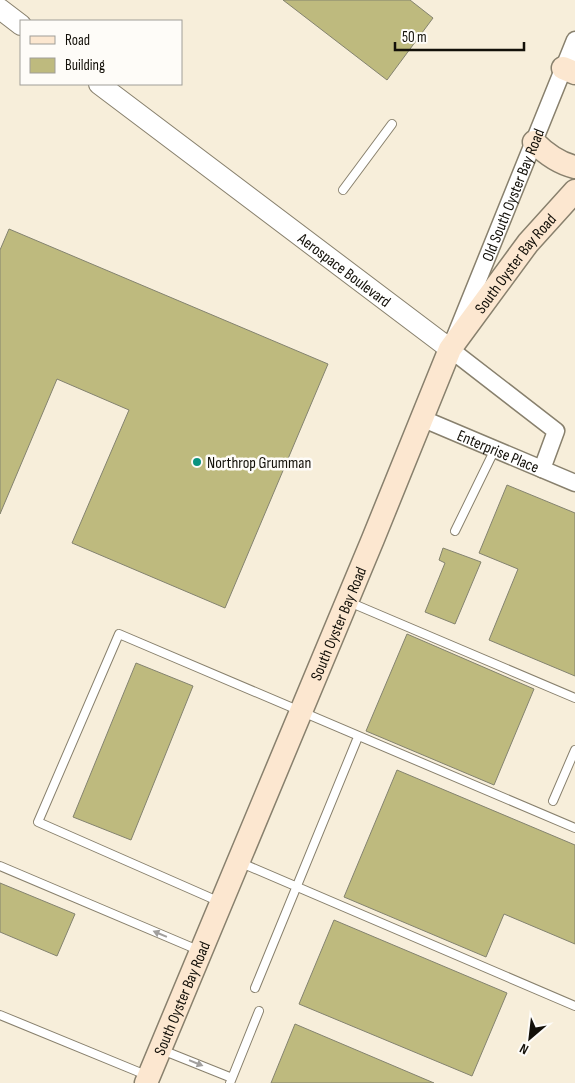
<svg xmlns="http://www.w3.org/2000/svg" width="575" height="1083" viewBox="0 0 575 1083" font-family="'Sofia Sans Condensed',sans-serif">
<rect width="100%" height="100%" fill="#f7eeda"/>
<!-- building -->
<path fill="#beba7e" stroke="#84836f" d="M283 0H410L433 18 387 80Z
M9 229 328 364 225 608 72 543 129 410 57 379 0 514V250Z
M507 485 575 513V676L489 640 518 569 479 553Z
M443 548 481 562 455 624 425 612 445 563 439 560Z
M407 634 534 689 494 785 366 731Z
M136 663 193 686 131 840 73 817Z
M397 770 575 845V944L504 914 486 957 344 897Z
M0 883 75 914 57 956 0 932Z
M334 920 507 993 472 1076 299 1004Z
M295 1024 434 1083H271Z"/>
<g fill="none" stroke-linecap="round" stroke-linejoin="round">
<!-- service casing -->
<g stroke="#88806d" stroke-width="10">
<path id="service" d="M343 190 392 124
M455 531 495 449
M349 602 575 698
M553 801 575 750
M239 862 575 1006
M0 866 198 950
M220 902 38 822 119 634 575 828
M255 988 358 737
M0 1015 146 1075
M162 1050 232 1078
M230 1083 259 1011"/>
</g>
<!-- minor casing -->
<g stroke="#88806d" stroke-width="19">
<g id="minor">
<path id="s1" d="M421 418 575 483"/>
<path id="s2" d="M542 469 556 431 450 349 575 40"/>
</g>
</g>
<!-- tertiary casing -->
<g stroke="#88806d" stroke-width="22">
<g id="tertiary">
<path d="M0 9 21 25"/>
<path id="s3" d="M99 84 450 349"/>
</g>
</g>
<!-- secondary casing -->
<g stroke="#88806d" stroke-width="25">
<g id="secondary">
<path d="M563 68 575 73"/>
<path d="M534 142C546 154 558 163 575 167"/>
<path id="s4" d="M146 1083 373 539 450 349 528 243 575 191"/>
</g>
</g>
<!-- service -->
<use href="#service" stroke="#fff" stroke-width="8"/>
<!-- minor -->
<use href="#minor" stroke="#fff" stroke-width="16"/>
<!-- tertiary -->
<use href="#tertiary" stroke="#fff" stroke-width="20"/>
<!-- secondary -->
<use href="#secondary" stroke="#fce7d0" stroke-width="22"/>
</g>
<!-- one-way arrows -->
<defs><path id="oneway-solid" d="M-6-.8H1V-3.2L6.5 0L1 3.2V.8H-6Z" transform="scale(1.25)"/></defs>
<g fill="#a19f9d">
<use href="#oneway-solid" transform="translate(160 934) rotate(-157)"/>
<use href="#oneway-solid" transform="translate(196 1063) rotate(22)"/>
</g>
<!-- markers -->
<circle fill="#0a937f" stroke="#fefcf8" stroke-width="2" cx="197" cy="462" r="5"/>
<g text-anchor="middle" stroke-width="5" stroke-linejoin="round" paint-order="stroke">
<!-- street labels -->
<g font-size="16" fill="#131009" stroke="#fefcf8">
<text dy="6" stroke="none"><textPath href="#s2" startOffset="341">Old South Oyster Bay Road</textPath></text>
<text dy="6" stroke="none"><textPath href="#s4" startOffset="902">South Oyster Bay Road</textPath></text>
<text dy="6" stroke="none"><textPath href="#s3" startOffset="308">Aerospace Boulevard</textPath></text>
<text dy="6" stroke="none"><textPath href="#s1" startOffset="84">Enterprise Place</textPath></text>
<text dy="6" stroke="none"><textPath href="#s4" startOffset="498">South Oyster Bay Road</textPath></text>
<text dy="6" stroke="none"><textPath href="#s4" startOffset="92">South Oyster Bay Road</textPath></text>
</g>
<!-- poi labels -->
<g font-size="16" fill="#131009" stroke="#fefcf8" text-anchor="start">
<text x="207" y="468">Northrop Grumman</text>
</g>
</g>
<!-- legend -->
<rect x="20" y="20" width="162" height="65" fill="#fefcf8" stroke="#a09e98"/>
<rect x="30" y="36" width="25" height="8" fill="#fce7d0" stroke="#a09e98"/>
<text x="65" y="45" font-size="15" fill="#131009">Road</text>
<rect x="30" y="58" width="25" height="15" fill="#beba7e" stroke="#a09e98"/>
<text x="65" y="70" font-size="15" fill="#131009">Building</text>
<!-- north arrow -->
<g transform="translate(530 1038) rotate(208)" stroke="#fefcf8" stroke-width="4" paint-order="stroke">
<path d="M0-4L9 19L0 12L-9 19Z" fill="#131009"/>
<text y="-8" font-size="14" font-weight="bold" text-anchor="middle" fill="#131009">N</text>
</g>
<!-- scale -->
<path d="M395 42v8h129v-8" fill="none" stroke="#131009" stroke-width="2.5"/>
<text x="402" y="42" font-size="15" fill="#131009" stroke="#fefcf8" stroke-width="4" paint-order="stroke">50 m</text>
</svg>
